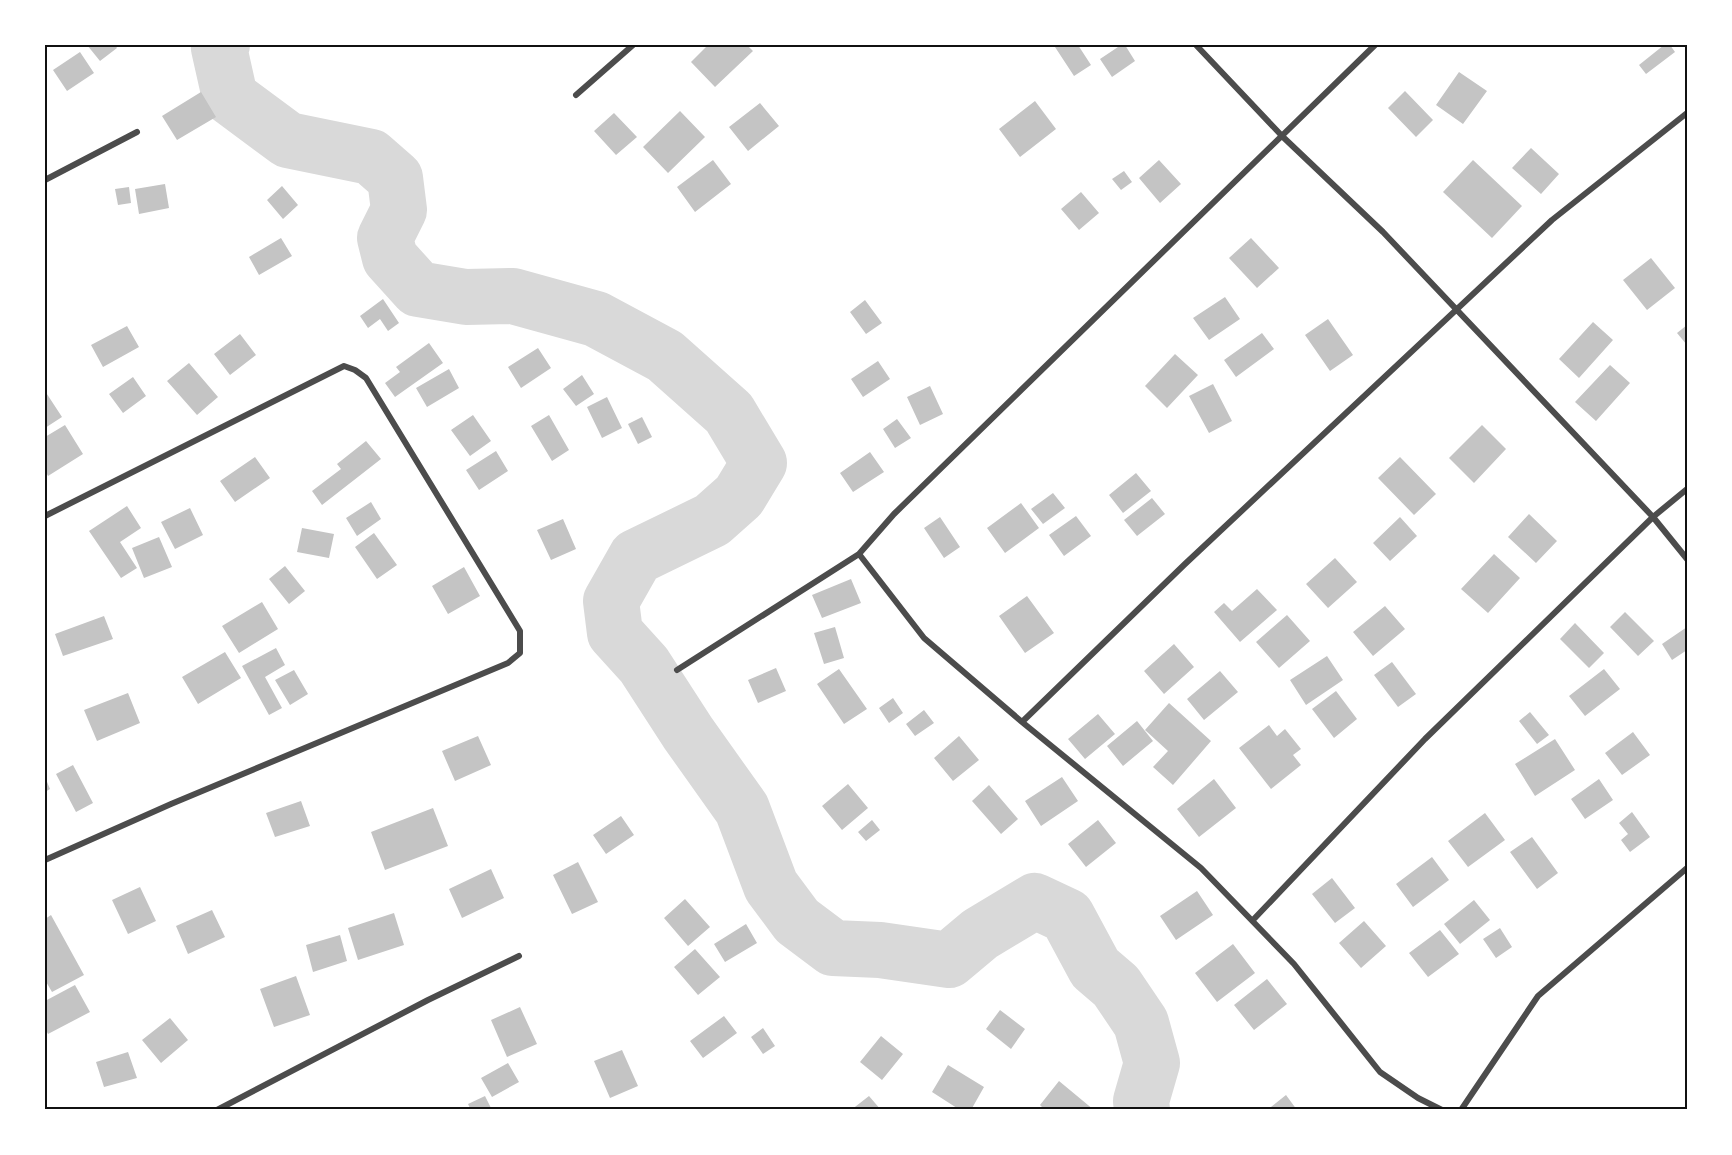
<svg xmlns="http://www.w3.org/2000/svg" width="1732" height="1155" viewBox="0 0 1732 1155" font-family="Overpass,sans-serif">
<rect width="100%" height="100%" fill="#fff"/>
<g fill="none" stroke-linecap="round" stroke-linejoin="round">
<!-- river -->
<path stroke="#d9d9d9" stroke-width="56" d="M222 45 219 48 230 97 288 140 371 157 395 178 399 210 385 238 390 258 418 289 466 297 513 296 596 319 665 356 729 413 759 463 739 496 712 520 636 557 611 601 615 633 644 665 688 733 742 809 771 886 797 921 833 948 880 950 949 960 980 934 1035 901 1067 916 1095 968 1116 986 1141 1023 1152 1063 1141 1101 1142 1110"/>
</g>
<!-- building -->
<path fill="#c4c4c4" d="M87 45H115L117 48 100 61Z
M708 45H747L753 51 715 87 691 62Z
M1059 45H1078L1091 65 1074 76 1055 47Z
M1121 45H1125L1135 61 1112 77 1100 59Z
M1664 45H1670L1675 52 1646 74 1639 65Z
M80 52 94 73 67 91 53 70Z
M1459 72 1487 91 1463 124 1436 105Z
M1405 91 1433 120 1416 137 1388 108Z
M201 92 216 117 177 140 162 116Z
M1035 101 1056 129 1020 157 999 129Z
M760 103 779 126 748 151 729 127Z
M680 111 705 137 668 173 643 147Z
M614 113 637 137 616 155 594 131Z
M1531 148 1559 174 1541 194 1512 168Z
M713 160 731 184 695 212 677 187Z
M1159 160 1181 184 1160 203 1139 178Z
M1473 160 1522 206 1492 238 1443 192Z
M1124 171 1132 182 1121 190 1112 179Z
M165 184 169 208 139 214 135 189Z
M282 186 298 205 283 219 267 200Z
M129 187 131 203 118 205 115 189Z
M1081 192 1099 213 1079 230 1061 209Z
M281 238 292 256 259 275 249 257Z
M1251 238 1279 268 1257 288 1229 258Z
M1651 258 1675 288 1647 310 1623 280Z
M1225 297 1240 319 1209 340 1193 318Z
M383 299 399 323 388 331 380 319 368 328 360 316Z
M865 300 882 323 866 334 850 312Z
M1328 319 1353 355 1330 371 1305 335Z
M1593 322 1613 340 1579 378 1559 359Z
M1687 325V345L1677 333Z
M127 326 139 347 103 367 91 345Z
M1262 333 1274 349 1236 377 1224 360Z
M240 334 256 355 230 375 214 354Z
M429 343 443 363 395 397 385 383 400 372 396 367Z
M538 348 551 368 521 388 508 367Z
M1175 354 1198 375 1167 408 1145 386Z
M878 361 890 379 863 397 851 379Z
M189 363 218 397 197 415 167 381Z
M1610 365 1630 383 1596 421 1575 402Z
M449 369 459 388 427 407 416 388Z
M582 375 594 394 576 406 563 389Z
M133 377 146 396 123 413 109 394Z
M1213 384 1232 421 1209 433 1189 396Z
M930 386 943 414 920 425 907 397Z
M45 391 62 417 45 428Z
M607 397 622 428 602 438 587 407Z
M473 415 491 441 470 456 451 430Z
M549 415 569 450 552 461 531 426Z
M642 417 652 437 638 444 628 424Z
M897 419 911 438 895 448 883 429Z
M65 425 83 454 48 476 45 470V437Z
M1482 425 1506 449 1474 483 1449 458Z
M366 441 381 459 322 505 312 491 341 469 337 464Z
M496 451 508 471 479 490 466 470Z
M870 452 884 472 853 492 840 473Z
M255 457 270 478 235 502 220 481Z
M1400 457 1436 494 1414 515 1378 478Z
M1136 473 1151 491 1123 513 1109 495Z
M1053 493 1065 508 1043 524 1031 509Z
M1152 498 1165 514 1137 536 1124 520Z
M371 502 381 519 357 536 346 518Z
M1021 503 1039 528 1005 553 987 528Z
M127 506 141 528 120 542 137 568 121 578 89 531Z
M190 508 203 535 175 549 161 522Z
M1529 514 1557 541 1536 563 1508 537Z
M1076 516 1091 536 1064 556 1049 535Z
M940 517 960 547 944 558 924 528Z
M1400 517 1417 536 1390 561 1373 543Z
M563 519 576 549 551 560 537 530Z
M302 528 334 534 329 558 297 552Z
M374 533 397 565 377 579 355 547Z
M159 537 172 567 144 578 132 548Z
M1494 554 1520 578 1488 613 1461 589Z
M1335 558 1357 582 1328 608 1306 584Z
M285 566 305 591 289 604 269 579Z
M464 567 480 596 448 614 432 586Z
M851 579 861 603 822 618 812 595Z
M1257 589 1277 610 1240 642 1214 612 1224 603 1232 611Z
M1027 596 1054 633 1025 653 999 616Z
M262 602 278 629 239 653 222 626Z
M1385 606 1405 629 1373 656 1353 632Z
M1625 612 1654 641 1638 656 1610 627Z
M1287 615 1310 641 1279 668 1256 642Z
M104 616 113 639 63 656 55 634Z
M1575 623 1604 653 1589 668 1560 639Z
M835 627 844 658 824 664 814 633Z
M1687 627V650L1672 660 1662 644Z
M1174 644 1194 667 1164 694 1144 671Z
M276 648 285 665 265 677 282 708 269 715 242 666Z
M225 652 241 678 198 704 182 677Z
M1327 656 1343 680 1306 705 1290 680Z
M1392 662 1416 694 1398 707 1374 675Z
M776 668 786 691 758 703 748 680Z
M839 669 867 709 844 724 817 684Z
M1604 669 1620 689 1585 716 1569 696Z
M294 670 308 694 290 705 275 680Z
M1220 671 1238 692 1204 720 1187 699Z
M1336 691 1357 719 1334 738 1312 709Z
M128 693 140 723 97 741 84 710Z
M893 698 903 713 889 723 879 708Z
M1169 703 1211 741 1173 785 1153 767 1168 751 1145 730Z
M924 710 934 723 915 736 906 724Z
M1530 712 1549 735 1537 744 1519 721Z
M1098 714 1115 734 1085 759 1068 739Z
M1137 721 1153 741 1123 766 1107 746Z
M1269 725 1277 736 1285 729 1301 749 1293 755 1301 765 1271 789 1239 748Z
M1633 732 1650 755 1622 775 1605 753Z
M478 736 491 765 455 781 442 751Z
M959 736 979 760 953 781 934 758Z
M1555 739 1575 770 1535 796 1515 764Z
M73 765 93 803 76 812 56 774Z
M45 777 50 789 45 792Z
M1062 777 1078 801 1041 826 1025 801Z
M1214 779 1236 808 1199 837 1177 809Z
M1599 779 1613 800 1585 819 1571 799Z
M848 784 868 808 842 830 822 806Z
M989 785 1018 819 1001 834 972 801Z
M301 801 310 826 275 837 266 813Z
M433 808 448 846 385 870 371 832Z
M1632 812 1650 837 1630 852 1621 840 1628 834 1619 823Z
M1485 813 1505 840 1468 867 1448 841Z
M621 816 634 835 606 854 593 835Z
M872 820 880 830 866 841 858 832Z
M1098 820 1116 843 1086 867 1068 844Z
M1532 837 1558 873 1537 889 1510 852Z
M1432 857 1449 880 1413 907 1396 884Z
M578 862 598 902 572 914 553 875Z
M491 869 504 898 462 918 449 889Z
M1332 878 1355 908 1335 923 1312 894Z
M140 887 156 921 128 934 112 900Z
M1197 891 1213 915 1176 940 1160 916Z
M685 899 710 927 688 946 664 918Z
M1474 900 1490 920 1460 944 1444 924Z
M212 910 225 937 188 954 176 926Z
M394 913 404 945 358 960 348 928Z
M51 915 84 975 52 992 45 980V919Z
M1364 921 1386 946 1361 968 1339 943Z
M746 924 757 943 725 962 714 944Z
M1500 928 1512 947 1496 958 1483 939Z
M1440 930 1459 954 1428 977 1409 953Z
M340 935 347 961 313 972 306 945Z
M1233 944 1255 973 1217 1002 1195 973Z
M695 949 720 977 698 995 674 967Z
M296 976 310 1015 274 1027 260 989Z
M1267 979 1287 1004 1254 1030 1234 1005Z
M75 985 90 1012 48 1034 45 1028V1001Z
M520 1007 537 1044 507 1057 491 1020Z
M1000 1010 1025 1029 1011 1049 986 1029Z
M724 1016 737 1033 703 1058 690 1041Z
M170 1018 188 1040 161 1063 142 1040Z
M763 1028 775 1046 763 1054 751 1037Z
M881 1036 903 1054 882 1080 860 1062Z
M622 1050 638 1086 610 1098 594 1061Z
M128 1052 137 1078 104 1087 96 1062Z
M508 1063 519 1082 492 1097 481 1078Z
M948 1065 984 1087 971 1110H960L932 1092Z
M1059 1081 1094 1110H1045L1040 1105Z
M1286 1095 1297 1110H1267Z
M485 1096 492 1110H471L468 1104Z
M869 1096 881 1110H851Z"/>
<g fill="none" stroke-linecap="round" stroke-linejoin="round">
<!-- minor -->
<path stroke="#4c4c4c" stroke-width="6" d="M1196 45 1283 137 1383 232 1653 517 1687 559
M576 95 633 45
M45 180 137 132
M45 516 344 366 355 370 366 378 520 631V653L508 663 171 804 45 860
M859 554 924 638 1022 722 1201 868 1294 964 1380 1072 1418 1098 1442 1110
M677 670 859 554 894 514 1375 45
M1022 722 1185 564 1552 220 1687 113
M1253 920 1425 739 1653 517 1687 489
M217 1110 428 1000 519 956
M1461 1110 1538 996 1687 868"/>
</g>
<!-- border -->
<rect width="1732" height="1155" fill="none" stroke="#ffffff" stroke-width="93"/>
<rect x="46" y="46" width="1640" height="1062" fill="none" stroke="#111" stroke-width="2"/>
</svg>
